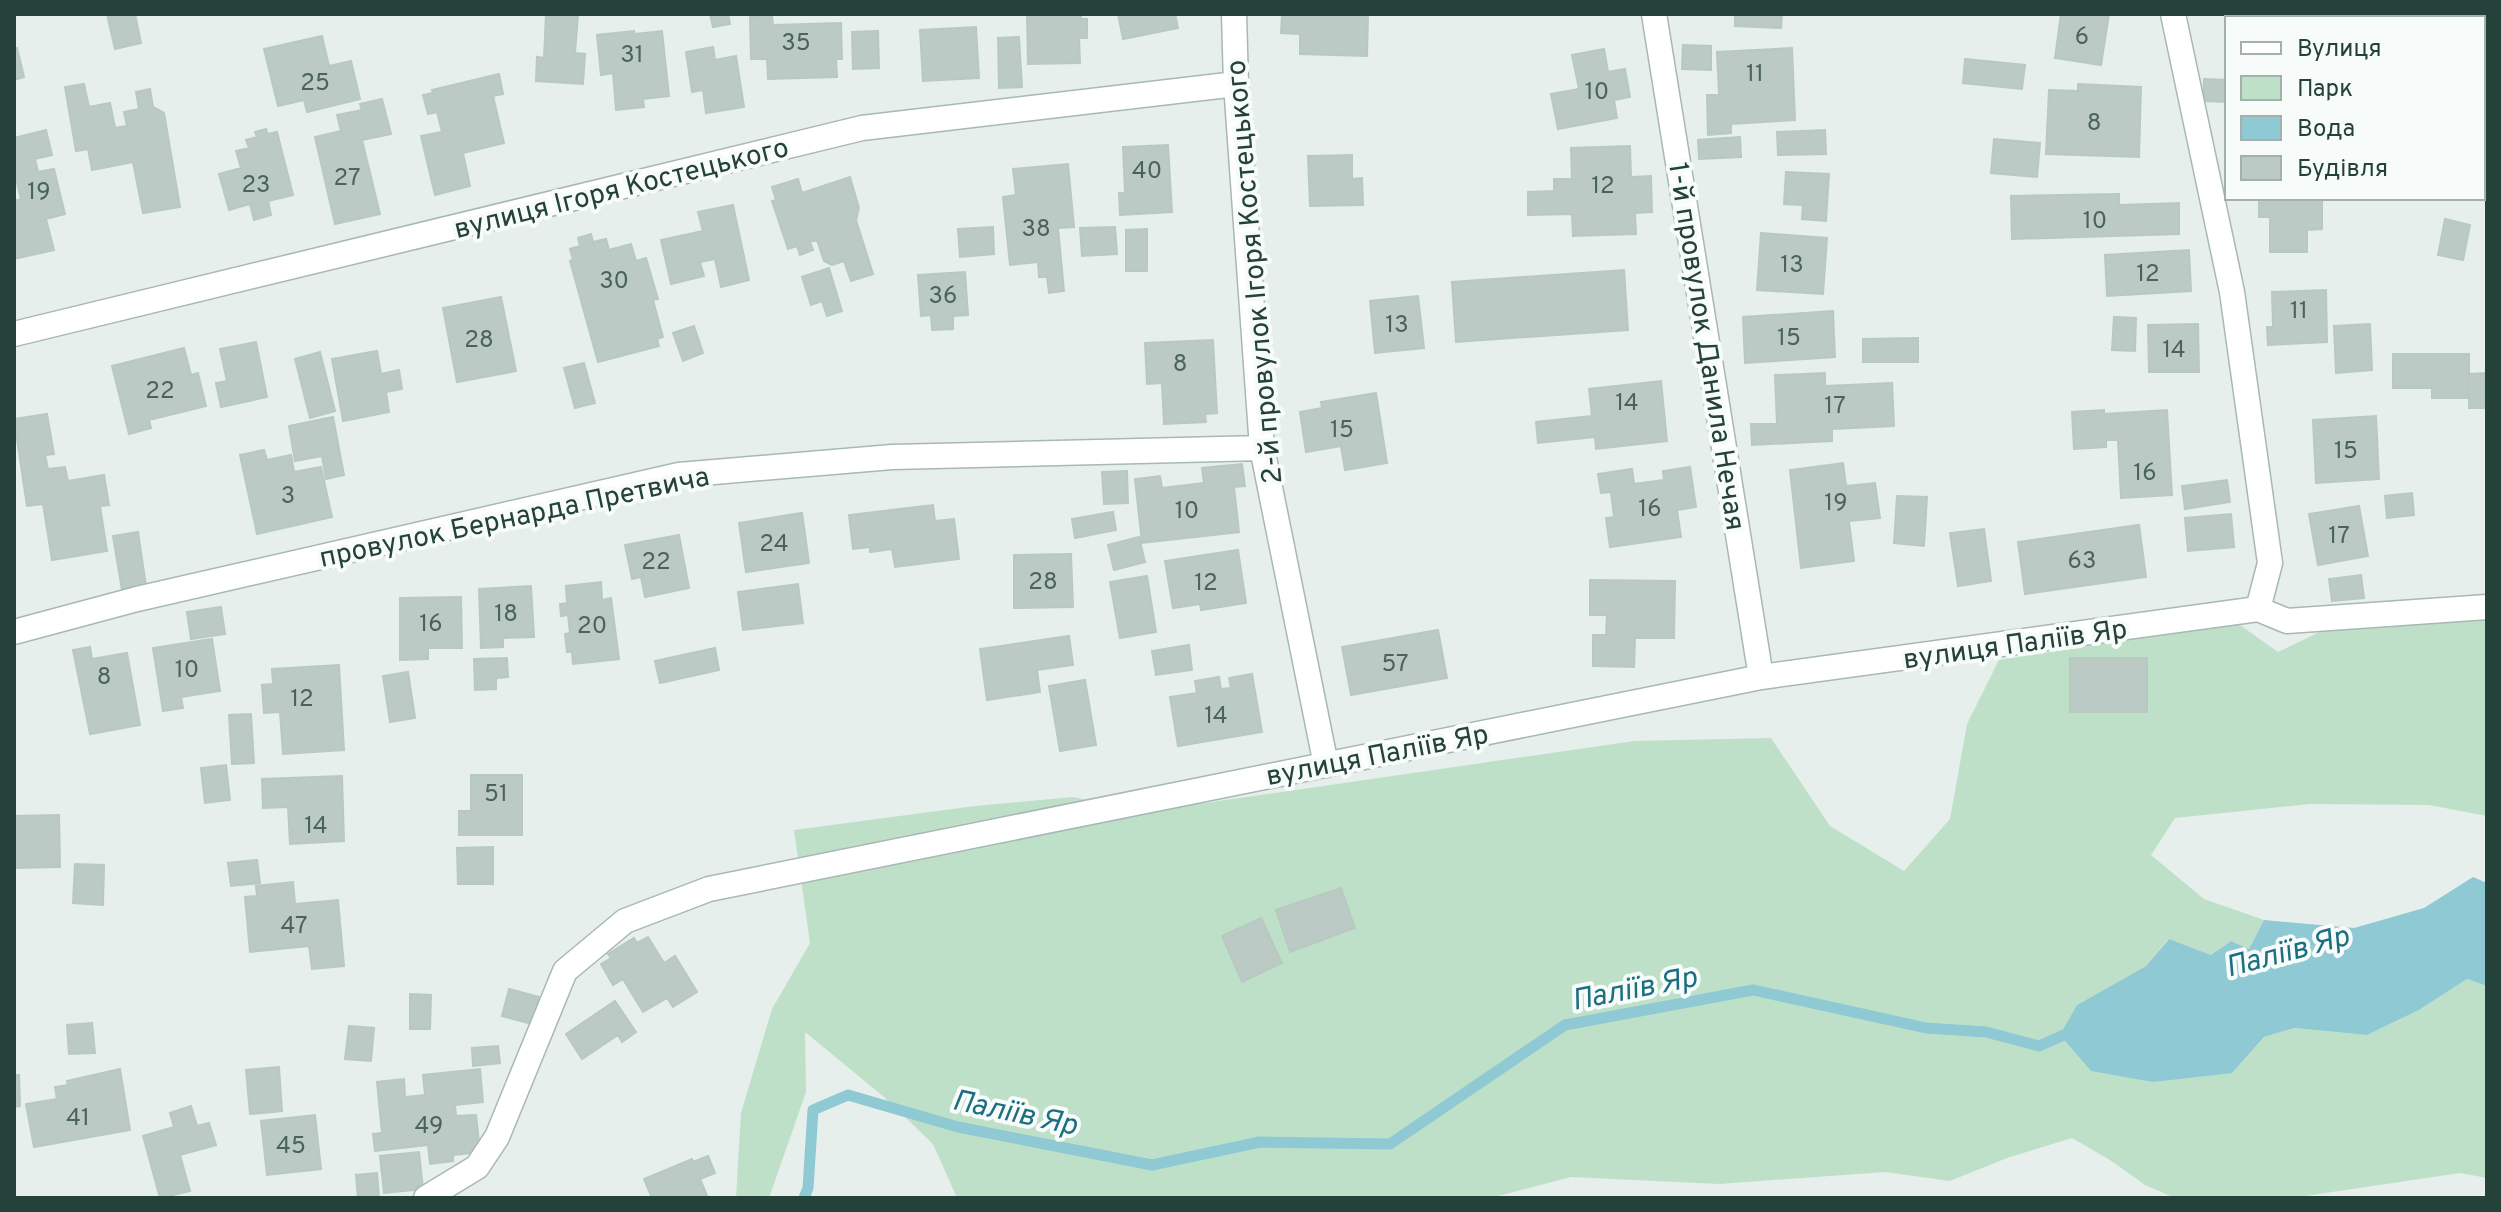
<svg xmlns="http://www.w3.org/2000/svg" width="2501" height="1212" viewBox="0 0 2501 1212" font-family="Overpass,sans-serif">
<rect width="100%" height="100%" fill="#e6efeb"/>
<!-- green -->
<path fill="#bfe0c8" d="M2487 614V816L2429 805 2310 804 2175 818 2151 855 2204 899 2264 920 2249 949 2231 941 2211 955 2168 939 2146 966 2077 1005 2232 1073 2264 1037 2294 1028 2367 1035 2419 1010 2467 979 2487 986V1178L2460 1173 2292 1198H2175L2145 1185 2110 1160 2072 1138 2007 1158 1950 1181 1885 1172 1719 1184 1571 1177 1491 1198H957L933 1144 884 1097 805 1032 806 1092 769 1198H736L741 1113 772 1009 810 943 794 830 975 806 1073 797 1143 812 1634 741 1771 738 1830 826 1904 871 1950 819 1967 724 1999 660 2237 623 2278 652 2330 627Z"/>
<!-- water -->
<path fill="#8ec9d4" d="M2473 877 2487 883V986L2467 979 2419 1010 2367 1035 2294 1028 2264 1037 2232 1073 2153 1082 2091 1071 2060 1035 2077 1005 2146 966 2169 939 2211 955 2231 941 2249 949 2264 920 2354 928 2424 908Z"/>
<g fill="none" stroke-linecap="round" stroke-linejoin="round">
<!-- stream -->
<path stroke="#8ec9d4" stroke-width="11" d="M804 1198 808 1188 813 1110 848 1095 958 1127 1152 1165 1260 1142 1390 1144 1565 1025 1753 990 1926 1028 1986 1032 2039 1046 2073 1031"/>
</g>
<!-- building -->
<path fill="#bbcac4" stroke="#b8c9c2" stroke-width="2" d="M107 14H135L141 43 115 49Z
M546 14H578L575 53 585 54 583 84 536 81 537 57 544 58Z
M710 14H728L730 24 713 27Z
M1027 14H1081V19H1087V38H1079L1080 63 1028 64Z
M1118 14H1175L1178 28 1123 39Z
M1282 14H1368L1367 56 1300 54V34L1281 33Z
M1735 14H1782L1781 28 1735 26Z
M2061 14H2109L2101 65 2055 58Z
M2258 14H2301V18H2257Z
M772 16 773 25 841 23 842 59H836L837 77 768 79 767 59H751L750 17Z
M976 27 979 78 923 81 920 30Z
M634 31 635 34 662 31 669 96 643 99 644 107 616 110 613 73 601 75 597 35Z
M878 31 879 68 853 69 852 32Z
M322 36 329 66 351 61 360 99 307 112 304 100 278 106 264 49Z
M1019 37 1022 87 999 88 998 38Z
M1683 45 1711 46V70L1682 69Z
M713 47 715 60 736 56 744 107 706 113 703 90 692 92 686 52Z
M14 48H17L24 77 14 80Z
M1792 48 1795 120 1731 124V133L1708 135 1707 95H1719L1717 52Z
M1604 49 1608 72 1625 69 1630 97 1614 100 1617 118 1558 129 1551 94 1579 89 1572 55Z
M1965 59 2025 65 2022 89 1963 83Z
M499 74 503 94 493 96 504 143 463 153 470 186 435 195 421 136 442 132 437 112 428 114 423 95 433 93 432 90Z
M2204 79 2227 80V102L2203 101Z
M84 84 89 107 110 103 115 128 127 126 124 112 139 109 136 92 150 89 153 107 164 113 180 207 143 213 133 162 92 170 88 149 76 151 65 87Z
M2078 84 2141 87 2139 157 2046 154 2049 90 2078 91Z
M382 99 391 134 362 140 380 214 335 224 315 137 341 131 337 115 362 110 360 104Z
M266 129 268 134 277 132 293 195 268 201 271 215 254 220 250 204 229 210 219 174 241 168 236 151 249 148 246 140 257 137 255 132Z
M46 130 52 155 35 159 38 172 54 169 65 214 46 219 54 250 14 259V201L21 199 17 183H14V138Z
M1825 130 1826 154 1778 155 1777 132Z
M1740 137 1741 157 1699 159 1698 140Z
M1994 139 2040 143 2037 177 1991 173Z
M1168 145 1172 212 1120 215 1119 193H1125L1123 147Z
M1630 146 1631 177 1651 176 1652 212 1635 213 1636 234 1573 236 1572 214 1528 215V192L1554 191V179H1572L1571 148Z
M1352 155V179L1362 178 1363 205 1310 206 1308 156Z
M1068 164 1074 227 1058 228 1064 291 1049 293 1047 277H1039L1038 262 1010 265 1003 197 1016 195 1013 169Z
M1786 172 1829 174 1826 221 1802 219 1803 205 1784 204Z
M850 177 859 208 856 220 873 274 851 281 844 261 832 265 824 261 817 240 810 242 813 250 800 255 797 246 788 249 772 201 776 200 772 187 798 179 802 193Z
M2119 194V205L2179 203V234L2012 239 2011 196Z
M2259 198H2322V229L2307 230V252H2270V217H2259Z
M733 205 749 280 721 287 715 259 700 262 704 276 671 284 661 240 703 231 698 212Z
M2445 219 2470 225 2463 260 2438 255Z
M993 227 994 254 960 257 958 229Z
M1115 227 1117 254 1082 256 1080 228Z
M1147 229V271H1126V230Z
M1761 233 1827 238 1823 294 1757 290Z
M591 234 593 242 606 239 609 250 631 244 636 261 646 258 658 299 653 300 663 337 657 339 659 346 598 362 570 261 573 260 570 249 580 246 578 238Z
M2189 250 2191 291 2107 296 2105 255Z
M829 268 842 311 827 316 822 301 811 305 802 277Z
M1624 270 1628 330 1456 342 1452 282Z
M965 272 968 315 953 316V329L932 330 931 315 921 316 918 275Z
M2326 290 2327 342 2268 345 2267 327H2273L2272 292Z
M1418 296 1424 348 1375 353 1370 301Z
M501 297 516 371 457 382 443 308Z
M1833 311 1835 357 1745 363 1743 317Z
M2114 317 2136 318 2135 351 2112 350Z
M2198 324 2199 372H2149L2148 325Z
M2370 324 2372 370 2336 373 2334 326Z
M694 326 703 353 683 361 673 333Z
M1918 338V362H1863V339Z
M1213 340 1217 413 1205 414 1206 422 1164 424 1162 383 1147 384 1145 343Z
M256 342 267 397 221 407 216 383 227 381 220 349Z
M184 348 191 375 198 373 206 406 149 420 151 428 129 434 112 366Z
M377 351 381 374 399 370 402 389 386 392 389 412 343 421 332 359Z
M320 352 335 411 310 418 295 359Z
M2393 354H2469V398H2432V388H2393Z
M584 363 595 403 575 408 564 368Z
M1825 373V386L1892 383 1894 426 1832 429V441L1752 445 1751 424H1777L1775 375Z
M2487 373V408H2469V374Z
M1661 381 1667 441 1596 449 1595 437 1538 443 1536 422 1592 416 1589 389Z
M1376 393 1387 463 1345 470 1341 446 1306 452 1300 412 1322 408 1321 402Z
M2104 410V414L2167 410 2172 495 2121 498 2118 440H2106V447L2074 449 2072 412Z
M47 414 54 454 45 455 48 469 65 467 68 481 104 475 109 505 100 506 107 551 52 560 43 504 27 506 14 419Z
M2376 416 2379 479 2316 483 2313 420Z
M333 417 344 475 326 479 322 456 295 461 289 426Z
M264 450 267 460 291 455 294 472 321 467 332 517 257 534 240 455Z
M1843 463 1846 486 1875 483 1880 518 1849 521 1854 561 1801 568 1790 470Z
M1242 464 1245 486 1234 487 1239 532 1142 543 1135 479 1160 476 1162 488 1204 483 1202 468Z
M1690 467 1696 507 1677 510 1681 537 1610 547 1606 518 1614 517 1611 492 1601 493 1598 474 1632 469 1634 484 1664 480 1663 471Z
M1127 471 1128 503 1104 504 1102 472Z
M2227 480 2230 502 2185 509 2182 486Z
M2412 493 2414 515 2387 518 2385 496Z
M1897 496 1927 497 1924 546 1894 543Z
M933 505 935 521 954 519 959 559 895 567 892 549 870 552V547L853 549 849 515Z
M2359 506 2368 556 2318 565 2309 514Z
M1113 512 1116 530 1075 538 1072 519Z
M802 513 809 563 746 572 739 523Z
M2231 514 2234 547 2188 551 2185 518Z
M2139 525 2146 577 2025 594 2018 542Z
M1984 529 1991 581 1958 586 1950 533Z
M138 532 146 586 122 590 113 536Z
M679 535 689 588 645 597 641 577 632 579 625 545Z
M1139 537 1145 562 1114 570 1108 545Z
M1238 550 1246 603 1201 610 1200 604 1173 608 1165 561Z
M1071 554 1073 607 1014 608V555Z
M2361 575 2364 598 2332 601 2329 579Z
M1147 576 1156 632 1120 638 1110 582Z
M1590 580 1675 581 1674 638H1635L1634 667 1593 666V635H1606L1607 615H1590Z
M601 582 602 600 611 598 619 659 573 664 572 652H567L565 634 570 633 568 615 561 616 560 604 567 603 566 586Z
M798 584 803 623 743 630 738 592Z
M531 586 534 637 503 638V647L481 648 479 589Z
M461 597 462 648H428V659L400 660V598Z
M221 607 225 634 191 639 187 612Z
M1438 630 1447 678 1351 695 1342 647Z
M1069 636 1073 665 1037 670 1040 692 987 700 980 649Z
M212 639 220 691 181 697 183 708 163 711 153 648Z
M1189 645 1192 670 1156 675 1152 651Z
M90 647 92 659 127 653 140 725 90 734 73 650Z
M715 648 719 670 660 683 655 661Z
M507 658 508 677 496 678V689L475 690 474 659Z
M2070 658H2147V712H2070Z
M339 665 344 750 283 754 280 712 264 713 262 685 273 684 272 669Z
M408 672 415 718 390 722 383 676Z
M1252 674 1262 732 1178 746 1170 697 1197 693 1195 681 1219 677 1221 689 1231 688 1229 678Z
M1085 680 1096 745 1060 751 1049 686Z
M251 714 254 763 232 764 229 715Z
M226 765 230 800 205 803 201 768Z
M471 775H522V835H459V811H471Z
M342 776 344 841 290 844 288 807 263 808 262 779Z
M59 815 60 867 14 868V816Z
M493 847V884H458L457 848Z
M257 860 260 883 231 886 228 863Z
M75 864 104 865 103 905 73 903Z
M293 882 295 904 338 900 344 966 312 969 309 946 250 952 245 897 257 896 256 886Z
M1341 888 1355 928 1290 952 1276 910Z
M1261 918 1282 963 1242 982 1222 936Z
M648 937 664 963 675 956 697 992 673 1007 667 998 643 1012 623 979 613 985 601 964 611 958 608 954 634 938 637 943Z
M509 989 539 997 532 1024 502 1016Z
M410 994 431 995 430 1029H410Z
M615 1001 636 1032 622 1042 618 1035 582 1059 566 1034Z
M92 1023 95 1053 69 1054 67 1025Z
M349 1026 374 1028 371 1061 345 1059Z
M498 1046 500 1063 473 1066 472 1048Z
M279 1067 282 1111 250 1114 246 1070Z
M120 1069 130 1130 34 1147 26 1104 57 1099 55 1087 68 1085 67 1081Z
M480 1069 483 1102 455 1105 456 1116 476 1115 480 1152 453 1155V1161L430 1164 428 1145 375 1151 373 1134 382 1133 377 1082 404 1079 405 1097 425 1095 423 1075Z
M14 1075H19L20 1106 14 1107Z
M191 1106 197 1126 209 1123 216 1145 180 1155 190 1191 160 1198 143 1136 174 1127 170 1113Z
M315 1115 321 1169 267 1175 261 1121Z
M419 1152 423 1189 384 1193 380 1156Z
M708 1156 715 1173 700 1179 708 1198H652L644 1179 692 1159 693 1162Z
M377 1173 379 1198H358L356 1175Z"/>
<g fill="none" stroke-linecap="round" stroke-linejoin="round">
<!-- minor casing -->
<g stroke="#a8b8b2" stroke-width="27">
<path id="minor" d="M1234 14 1236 84 1262 448 1326 765
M1654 14 1761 677
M2173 14 2232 292 2270 563 2258 609
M14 334 862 128 1236 84
M14 632 137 599 679 475 892 457 1262 448
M426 1198 477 1167 497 1137 565 971 625 921 709 889 1761 677 2258 609 2287 621 2487 607"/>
</g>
<!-- minor -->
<use href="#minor" stroke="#fff" stroke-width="24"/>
</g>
<g text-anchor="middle" stroke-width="8" stroke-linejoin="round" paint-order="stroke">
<!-- number labels -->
<g font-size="24" fill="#4a645c">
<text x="2082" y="44">6</text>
<text x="796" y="50">35</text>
<text x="632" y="62">31</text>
<text x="1755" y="81">11</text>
<text x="315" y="90">25</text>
<text x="1597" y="99">10</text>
<text x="2094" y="130">8</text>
<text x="1147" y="178">40</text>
<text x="347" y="185">27</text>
<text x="256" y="192">23</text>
<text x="1603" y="193">12</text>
<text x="39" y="199">19</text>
<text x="2095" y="228">10</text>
<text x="1036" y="236">38</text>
<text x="1792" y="272">13</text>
<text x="2148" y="281">12</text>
<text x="614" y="288">30</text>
<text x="943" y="303">36</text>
<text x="2299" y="318">11</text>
<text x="1397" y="332">13</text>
<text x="1789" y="345">15</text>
<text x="479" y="347">28</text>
<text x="2174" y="357">14</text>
<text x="1180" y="371">8</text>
<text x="160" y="398">22</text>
<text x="1627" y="410">14</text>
<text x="1835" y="413">17</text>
<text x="1342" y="437">15</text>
<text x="2346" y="458">15</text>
<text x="2145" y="480">16</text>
<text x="288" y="503">3</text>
<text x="1836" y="510">19</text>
<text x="1650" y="516">16</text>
<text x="1187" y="518">10</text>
<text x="2339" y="543">17</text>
<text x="774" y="551">24</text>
<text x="2082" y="568">63</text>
<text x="656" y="569">22</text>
<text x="1043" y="589">28</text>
<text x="1206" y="590">12</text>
<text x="506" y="621">18</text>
<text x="431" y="631">16</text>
<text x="592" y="633">20</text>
<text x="1395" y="671">57</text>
<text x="187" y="677">10</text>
<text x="104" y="684">8</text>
<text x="302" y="706">12</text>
<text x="1216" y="723">14</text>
<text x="496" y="801">51</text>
<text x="316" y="833">14</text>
<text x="294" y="933">47</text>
<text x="78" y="1125">41</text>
<text x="429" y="1133">49</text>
<text x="291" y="1153">45</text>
</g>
<!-- street labels -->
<g font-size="28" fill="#24423a" stroke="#f7fbf9">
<text transform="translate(621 187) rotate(-14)" y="10">вулиця Ігоря Костецького</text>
<text transform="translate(1253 272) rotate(-95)" y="10">2-й провулок Ігоря Костецького</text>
<text transform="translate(1708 346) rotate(81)" y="10">1-й провулок Данила Нечая</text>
<text transform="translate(514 516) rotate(-12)" y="10">провулок Бернарда Претвича</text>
<text transform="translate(2015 643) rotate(-8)" y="10">вулиця Паліїв Яр</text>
<text transform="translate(1377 754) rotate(-11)" y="10">вулиця Паліїв Яр</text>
</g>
<!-- water labels -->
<g font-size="30" font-style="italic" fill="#1c6f80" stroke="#f7fbf9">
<text transform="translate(2287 951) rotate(-15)" y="10">Паліїв Яр</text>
<text transform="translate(1634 988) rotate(-11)" y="10">Паліїв Яр</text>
<text transform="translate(1015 1112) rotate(12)" y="10">Паліїв Яр</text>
</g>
</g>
<!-- border -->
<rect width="2501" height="1212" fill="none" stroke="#24423a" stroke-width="32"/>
<!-- legend -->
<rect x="2225" y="16" width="260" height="184" fill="#f7fbf9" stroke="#a3b1ad" stroke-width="2"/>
<rect x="2241" y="42" width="40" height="12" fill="#ffffff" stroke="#a3b1ad" stroke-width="2"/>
<text x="2297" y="56" font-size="24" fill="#24423a">Вулиця</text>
<rect x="2241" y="76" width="40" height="24" fill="#bfe0c8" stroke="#a3b1ad" stroke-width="2"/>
<text x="2297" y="96" font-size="24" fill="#24423a">Парк</text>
<rect x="2241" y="116" width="40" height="24" fill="#8ec9d4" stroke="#a3b1ad" stroke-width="2"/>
<text x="2297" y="136" font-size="24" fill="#24423a">Вода</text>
<rect x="2241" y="156" width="40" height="24" fill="#bbcac4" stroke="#a3b1ad" stroke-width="2"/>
<text x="2297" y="176" font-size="24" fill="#24423a">Будівля</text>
</svg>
